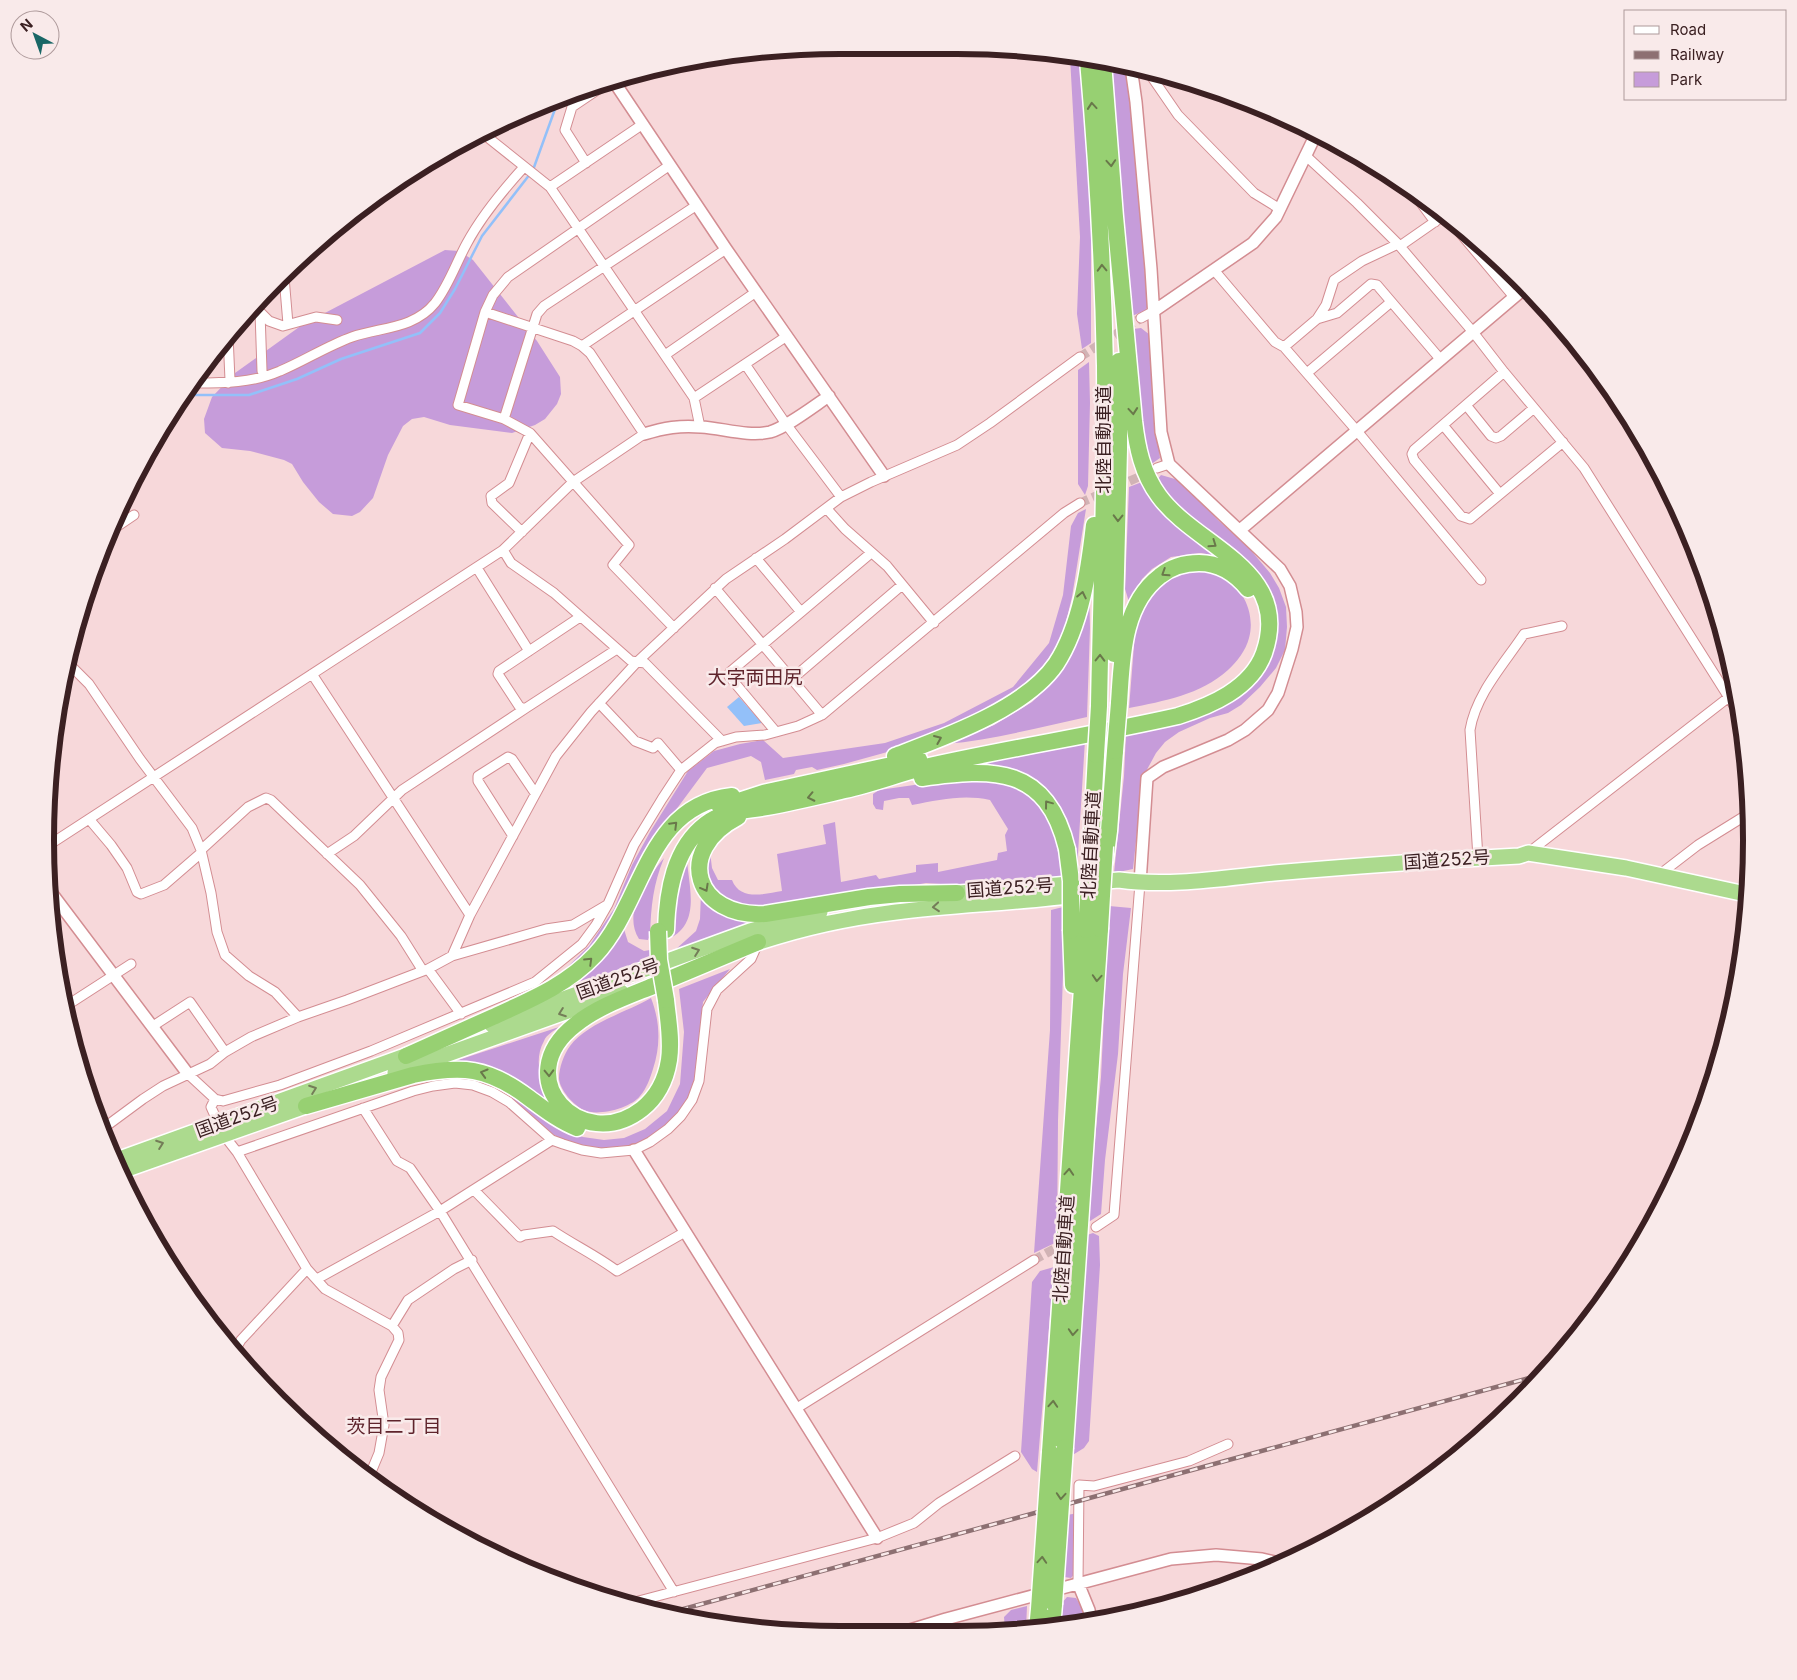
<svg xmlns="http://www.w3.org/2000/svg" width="1797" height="1680" viewBox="0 0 1797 1680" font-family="Inter,'Noto Sans JP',sans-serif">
<rect width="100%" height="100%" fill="#f7d8da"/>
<!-- green -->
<path fill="#c69cda" d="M1070 57 1081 59 1091 208V343L1082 349 1077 314 1080 237Z
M1110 63 1126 66 1129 93 1148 305 1146 310 1132 316Z
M445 250 459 251 473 260 537 341 560 377 561 394 557 404 545 419 535 425 512 433 450 425 424 417 412 419 403 426 388 455 373 498 360 512 352 516 333 514 319 502 303 482 292 464 284 460 250 451 222 448 205 433 204 419 212 397 235 373 302 325Z
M1141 328 1150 335 1152 398 1160 458 1150 465 1141 427 1133 329Z
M1089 362 1090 403 1088 486 1085 495 1078 484V370Z
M1161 475 1182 481 1218 520 1249 548 1270 573 1279 588 1286 607 1287 627 1285 650 1276 668 1260 687 1241 705 1228 713 1210 718 1179 732 1165 742 1156 753 1143 777 1133 869 1114 873 1124 776 1126 733 1165 724 1257 673 1271 599 1186 520 1156 481Z
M1142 482 1222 557 1201 553 1171 557 1152 569 1142 579 1129 602 1125 589 1129 487Z
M1086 509 1072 597 1064 630 1054 651 1042 667 1013 695 952 726 891 751 844 764 817 770 812 767 796 770 794 774 765 780 761 762 751 756 707 768 655 838 596 947 551 983 589 946 614 909 632 865 650 832 688 771 714 751 740 744 763 740 783 758 885 743 944 723 1013 687 1049 643 1063 595 1071 526 1078 513Z
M1187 571C1198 571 1208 571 1218 575 1242 584 1256 613 1249 638 1246 650 1237 662 1228 670 1200 695 1164 701 1129 708L1136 620 1155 589 1171 577Z
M1089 584 1090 628 1087 717C1040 727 993 740 945 744L994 725 1032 702 1052 682 1069 656Z
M1085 740 1077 870 1052 802 991 768 986 764 987 760Z
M987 776C1000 781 1015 785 1027 792 1054 808 1063 854 1064 882L956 885 926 883 756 912 713 893 706 871 710 852 712 868 718 880H732C740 901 764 894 782 891L777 854 826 844 823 825 835 822 841 882 876 875 879 879 916 872V865L938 863V872L997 860 998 853 1007 851 1005 835 1008 829 990 800C963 794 939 800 912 805L909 798H899L884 801 883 810 876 809 873 804V794L879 790 956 779Z
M664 858C653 885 651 906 650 935L648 940 639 939C622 912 647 879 664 858Z
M687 860C689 887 700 921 672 937 669 905 677 890 687 860Z
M701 892 773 921 675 950 696 931 700 919Z
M1109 906 1131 908 1123 974 1118 1054 1105 1160 1101 1214 1087 1223 1101 1077Z
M1063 907V974L1058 1121 1057 1242 1034 1253 1050 1030 1051 910Z
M623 926 628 942 644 951 650 950V960L574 987 603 958Z
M730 969 703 1002 696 1077 689 1097 664 1132 626 1150 590 1147 571 1144 547 1131 510 1096 562 1129 583 1137 604 1140 624 1138 645 1129 667 1111 680 1084 684 1032 679 989Z
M651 998C660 1021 661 1045 653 1069 650 1078 647 1088 640 1096 631 1108 597 1117 584 1110 574 1106 559 1089 559 1078 559 1068 564 1054 570 1046 587 1023 627 1012 651 998Z
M559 1027C554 1031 546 1035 544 1041 532 1062 543 1087 552 1106L443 1065Z
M1093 1233 1099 1236 1100 1265 1089 1441 1084 1448 1071 1456 1087 1235Z
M1054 1267 1037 1472 1032 1469 1021 1452 1032 1282 1040 1271Z
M1078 1513 1075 1573 1071 1578 1064 1577 1067 1515Z
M1067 1597 1076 1598 1082 1608 1084 1623 1059 1628 1061 1604Z
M1027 1606 1026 1629 1005 1630 1004 1617 1011 1610Z"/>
<!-- water -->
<path fill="#93c0f9" d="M739 697 762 723 744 726 727 707Z"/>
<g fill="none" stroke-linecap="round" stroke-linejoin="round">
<!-- stream -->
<path stroke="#93c0f9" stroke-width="2.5" d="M489 134 499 122
M473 137 481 143 485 139
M533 170 559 98
M186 395H249L297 379 341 359 420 333 440 313 455 289 482 236 530 174"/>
<!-- minor-tunnel -->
<path stroke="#d1b3b5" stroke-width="9" stroke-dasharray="9 4.5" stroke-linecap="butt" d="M1080 357 1141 318
M1080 503 1150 472
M1034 1260 1065 1243"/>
<!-- minor casing -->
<g stroke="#d38d92" stroke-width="11">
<path id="minor" d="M1147 70 1178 115 1254 193 1280 209
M481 132 550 187 694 398 700 427
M1305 155 1357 203 1398 244 1473 332 1504 372 1584 468 1740 715
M586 163 565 130 572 107 612 80
M670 165 508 277 493 295 485 312 458 405 504 419 530 433 629 545 613 565 674 628
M550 187 643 124
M1413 192 1435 222
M1445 215 1514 297
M1400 246 1446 214
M1214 270 1275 342 1284 347 1317 319 1326 305 1334 280 1362 261 1398 244
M284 277 288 324
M247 312H260L269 321 283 326 316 317 337 320
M260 312 262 371
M1141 318 1154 311
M1317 319 1337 313 1371 284 1377 285 1441 360
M582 346 726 249
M1284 347 1357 431 1481 580
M665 355 756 292
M745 364 786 424 841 497
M1504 372 1414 450 1412 454 1414 460 1461 516 1470 519 1563 442
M1307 373 1391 302
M194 383C223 383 253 383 280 371 304 361 327 346 352 337 381 327 414 329 435 303 449 285 456 263 467 243 481 217 504 189 524 167
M228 383 230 380 228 335
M694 398 787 336
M1466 405 1491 436 1496 438 1501 436 1534 408
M504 419 537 314 544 306 697 205
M1443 425 1500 494
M1157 468 1169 464
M827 509 845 529 887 566 934 623
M522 532 492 503 491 496 509 483 530 433
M106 534 134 515
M503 550 511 563 554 593 631 661 645 663 722 741
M756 558 801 612
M477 568 529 651
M715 588 822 715
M580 617 499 671 498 674 519 706 522 708H526L617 649
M67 662 89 684 140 759 192 828 201 850 211 893 217 932 225 955 249 976 275 992 298 1017
M312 674 470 915
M792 679 902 585
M599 703 635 741 653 748 658 743 681 770
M776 732 729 676 730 672 871 553
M89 819 111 845 127 868 137 892 141 894 164 885 201 853
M513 836 478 781V776L508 757 512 759 535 793
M49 845 503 550 573 482 644 434 590 353 582 346 573 341 485 312
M201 850 248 807 266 798 271 800 360 885 401 936 423 971
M1528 853 1729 697
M327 854 354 836 402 790 526 708
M1478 858 1470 730C1476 694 1504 664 1524 634L1562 626
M1659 875 1698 845 1748 814
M452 956 546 929 573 925 607 905
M428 969 461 1014
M66 1006 131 964
M153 1026 190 1002 225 1052
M188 1074 215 1099
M363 1108 397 1161 410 1168 440 1211 674 1592
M101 1130 143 1099 163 1086 210 1064 225 1052 251 1037 298 1017 347 1000 428 969 452 956 470 915 556 756 591 712 637 662 726 579 785 539 841 497 871 482 957 445 990 423 1080 357
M237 1152 413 1091 433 1086 455 1083 473 1085 492 1092 509 1102 552 1140 563 1144 582 1150 601 1153 634 1150 650 1142 668 1129 681 1116 692 1100 699 1081 707 1009 717 990 751 959 758 943
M474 1190 520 1237 524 1235 553 1231C574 1245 597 1256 617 1271L685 1232
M1096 1227 1114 1215 1140 883
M317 1279 440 1211 552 1140
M392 1326 408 1300 454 1269 472 1260
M235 1350 241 1340 307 1269
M797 1408 1034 1260
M369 1477 379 1453 384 1425 379 1390 381 1377 399 1340 398 1333 392 1326 325 1289 307 1269 237 1152 223 1134 211 1107 215 1099 223 1101 280 1085 371 1051 535 982 582 944 596 925 608 904 634 845 662 799 681 770 715 743 736 737 765 735 798 726 822 715 1064 513 1080 503
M1078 1583 1079 1485 1094 1486 1189 1461 1228 1444
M631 1603 877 1538 914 1523 939 1503 1015 1456"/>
</g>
<!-- tertiary casing -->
<g stroke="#d38d92" stroke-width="14">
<path id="tertiary" d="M1131 67 1136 102 1151 269 1161 432 1169 464 1280 569 1290 586 1296 612 1297 627 1292 649 1278 693 1268 710 1245 730 1228 740 1163 767 1147 778 1140 883
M613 80 726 249 884 476
M1154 311 1253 243 1276 217 1317 132
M644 434C664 428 680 425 701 427 722 428 748 437 770 432 787 427 814 406 829 396
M1240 530 1525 288
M50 891 188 1074
M634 1150 877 1538
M1078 1583 1089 1610 1091 1621
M900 1633 946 1619 1171 1559 1216 1555 1262 1559 1279 1563"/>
</g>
<!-- trunk casing -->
<g stroke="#fff" stroke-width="18">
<path id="trunk" d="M946 894 1119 880C1170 887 1223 878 1274 873 1356 866 1437 860 1519 856L1528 853 1626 868 1750 895
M748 946C796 929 846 918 896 912 958 904 1021 903 1082 894
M492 1025 750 931 820 912
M395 1073 621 992
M114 1161 416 1052
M119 1172 317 1102"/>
</g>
<!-- motorway casing -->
<g stroke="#fff" stroke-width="19">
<path id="motorway" d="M1088 60C1097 162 1103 264 1105 366 1106 479 1101 593 1099 706
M1103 62 1115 217
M1114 654 1119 449V361
M1119 703C1122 659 1122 605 1160 576 1171 567 1184 563 1199 563 1219 563 1235 573 1248 589
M895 756C945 737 1025 709 1056 664 1081 626 1089 569 1094 525
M922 778C993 768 1047 765 1067 849
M720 807 763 793 919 759
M738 817C673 851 695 918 765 914L869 897 900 894 957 893
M1091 847 1096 755
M1105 861 1109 831 1115 751
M666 930C667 892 674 848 706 824 724 810 746 811 768 807 794 802 819 796 845 790 872 784 898 774 925 767 1009 748 1094 735 1178 716 1210 706 1251 689 1264 653 1293 569 1197 548 1159 496 1142 473 1137 447 1134 421L1114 206
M1071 931 1073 985
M666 1000C668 1020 672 1040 669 1060 666 1079 657 1097 642 1109 582 1156 507 1078 575 1025 597 1007 626 997 653 986 688 971 723 957 758 942
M406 1056C435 1043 464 1030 493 1017 530 1000 567 985 595 955 644 903 646 805 732 796
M306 1106 413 1075C462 1065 488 1067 529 1098 544 1109 559 1121 577 1128
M1065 1447 1100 929
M1050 1452 1086 930
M1052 1628 1054 1604
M1037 1629 1039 1609"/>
</g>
<!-- minor -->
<use href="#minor" stroke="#fff" stroke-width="9"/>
<!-- tertiary -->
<use href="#tertiary" stroke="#fff" stroke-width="11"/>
<!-- trunk -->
<use href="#trunk" stroke="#acda8e" stroke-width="15"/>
<!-- motorway -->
<use href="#motorway" stroke="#97d072" stroke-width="16"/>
<!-- rail casing -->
<g stroke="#8d7072" stroke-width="4.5">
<path id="rail" d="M665 1614 1540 1375"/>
</g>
<!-- rail -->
<use href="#rail" stroke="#f9eaea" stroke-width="2.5" stroke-dasharray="8" stroke-linecap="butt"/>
<!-- motorway-bridge casing -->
<g stroke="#fff" stroke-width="19" stroke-linecap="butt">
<path id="motorway-bridge" d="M1115 751 1119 703
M1096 755 1099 706
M1067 849 1071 881V931
M1100 929 1105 846
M1086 930 1091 847
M658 931 659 960 666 1000
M1054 1604 1065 1447
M1039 1609 1050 1452"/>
</g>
<!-- motorway-bridge -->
<use href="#motorway-bridge" stroke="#97d072" stroke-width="16"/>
</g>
<!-- one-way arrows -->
<defs><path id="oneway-chevron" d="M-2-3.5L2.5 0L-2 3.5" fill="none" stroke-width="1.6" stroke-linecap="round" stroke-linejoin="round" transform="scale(1.25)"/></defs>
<g stroke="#69784a">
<use href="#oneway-chevron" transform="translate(1092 106) rotate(-95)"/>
<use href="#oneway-chevron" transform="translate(1111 163) rotate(86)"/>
<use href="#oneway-chevron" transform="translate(1102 268) rotate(-92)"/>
<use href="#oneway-chevron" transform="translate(1133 411) rotate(85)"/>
<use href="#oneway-chevron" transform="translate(1118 518) rotate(91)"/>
<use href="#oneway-chevron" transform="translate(1213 544) rotate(35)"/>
<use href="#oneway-chevron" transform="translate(1165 573) rotate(147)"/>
<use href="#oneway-chevron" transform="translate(1082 595) rotate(-78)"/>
<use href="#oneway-chevron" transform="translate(1100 658) rotate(-89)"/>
<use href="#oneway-chevron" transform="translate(938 739) rotate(-23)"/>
<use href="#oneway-chevron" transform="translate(811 797) rotate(168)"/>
<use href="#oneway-chevron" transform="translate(1048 804) rotate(-127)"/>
<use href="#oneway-chevron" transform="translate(674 825) rotate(-45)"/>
<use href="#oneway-chevron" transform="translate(705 888) rotate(61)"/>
<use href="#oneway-chevron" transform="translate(589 961) rotate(-44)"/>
<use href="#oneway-chevron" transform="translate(1097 978) rotate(94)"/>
<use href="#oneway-chevron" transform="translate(484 1073) rotate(-164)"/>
<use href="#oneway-chevron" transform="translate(549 1073) rotate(88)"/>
<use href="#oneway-chevron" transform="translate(1069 1172) rotate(-86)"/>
<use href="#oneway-chevron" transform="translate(1073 1332) rotate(94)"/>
<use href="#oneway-chevron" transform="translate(1053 1404) rotate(-86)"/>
<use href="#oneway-chevron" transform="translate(1061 1496) rotate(94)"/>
<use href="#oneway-chevron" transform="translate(1042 1560) rotate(-86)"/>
</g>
<g stroke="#747d58">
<use href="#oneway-chevron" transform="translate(936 907) rotate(175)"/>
<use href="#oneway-chevron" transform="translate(696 951) rotate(-20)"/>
<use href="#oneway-chevron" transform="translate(562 1013) rotate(160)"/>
<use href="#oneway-chevron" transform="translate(313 1089) rotate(-20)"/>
<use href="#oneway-chevron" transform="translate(160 1144) rotate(-20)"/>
</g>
<g text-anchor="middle" stroke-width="5" stroke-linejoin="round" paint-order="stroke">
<!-- street labels -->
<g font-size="18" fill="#3b2022" stroke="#f9eaea">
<text transform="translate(1104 440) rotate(-90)" y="6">北陸自動車道</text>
<text transform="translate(1091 845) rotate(-87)" y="6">北陸自動車道</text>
<text transform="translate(1447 860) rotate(-4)" y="6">国道252号</text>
<text transform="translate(1010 888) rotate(-4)" y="6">国道252号</text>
<text transform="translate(618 979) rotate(-20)" y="6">国道252号</text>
<text transform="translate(237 1117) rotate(-20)" y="6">国道252号</text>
<text transform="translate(1064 1249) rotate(-86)" y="6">北陸自動車道</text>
</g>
<!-- neighbourhood labels -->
<g font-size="19" fill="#5f242c" stroke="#f9eaea">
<text x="755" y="684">大字両田尻</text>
<text x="394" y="1433">茨目二丁目</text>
</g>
</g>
<!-- crop -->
<path d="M0 0H1797V1680H0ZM840 54H957A786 786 0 0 1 1743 840V840A786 786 0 0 1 957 1626H840A786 786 0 0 1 54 840V840A786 786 0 0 1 840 54Z" fill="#f9eaea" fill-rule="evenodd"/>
<path fill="none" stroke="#3b2022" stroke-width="6" d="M840 54H957A786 786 0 0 1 1743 840V840A786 786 0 0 1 957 1626H840A786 786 0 0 1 54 840V840A786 786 0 0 1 840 54Z"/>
<!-- legend -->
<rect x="1624" y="10" width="162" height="90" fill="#f9eaea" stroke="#ad999a"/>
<rect x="1634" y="26" width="25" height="8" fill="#ffffff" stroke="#ad999a"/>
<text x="1670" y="35" font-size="15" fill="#3b2022">Road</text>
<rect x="1634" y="51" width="25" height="8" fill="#8d7072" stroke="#ad999a"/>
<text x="1670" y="60" font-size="15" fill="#3b2022">Railway</text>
<rect x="1634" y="72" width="25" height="15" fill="#c69cda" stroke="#ad999a"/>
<text x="1670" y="85" font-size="15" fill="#3b2022">Park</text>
<!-- north arrow -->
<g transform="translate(35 35) rotate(319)"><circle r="24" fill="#f9eaea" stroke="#ad999a"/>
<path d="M0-4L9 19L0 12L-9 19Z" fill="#196766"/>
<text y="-8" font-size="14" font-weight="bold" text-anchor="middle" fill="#3b2022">N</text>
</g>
</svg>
